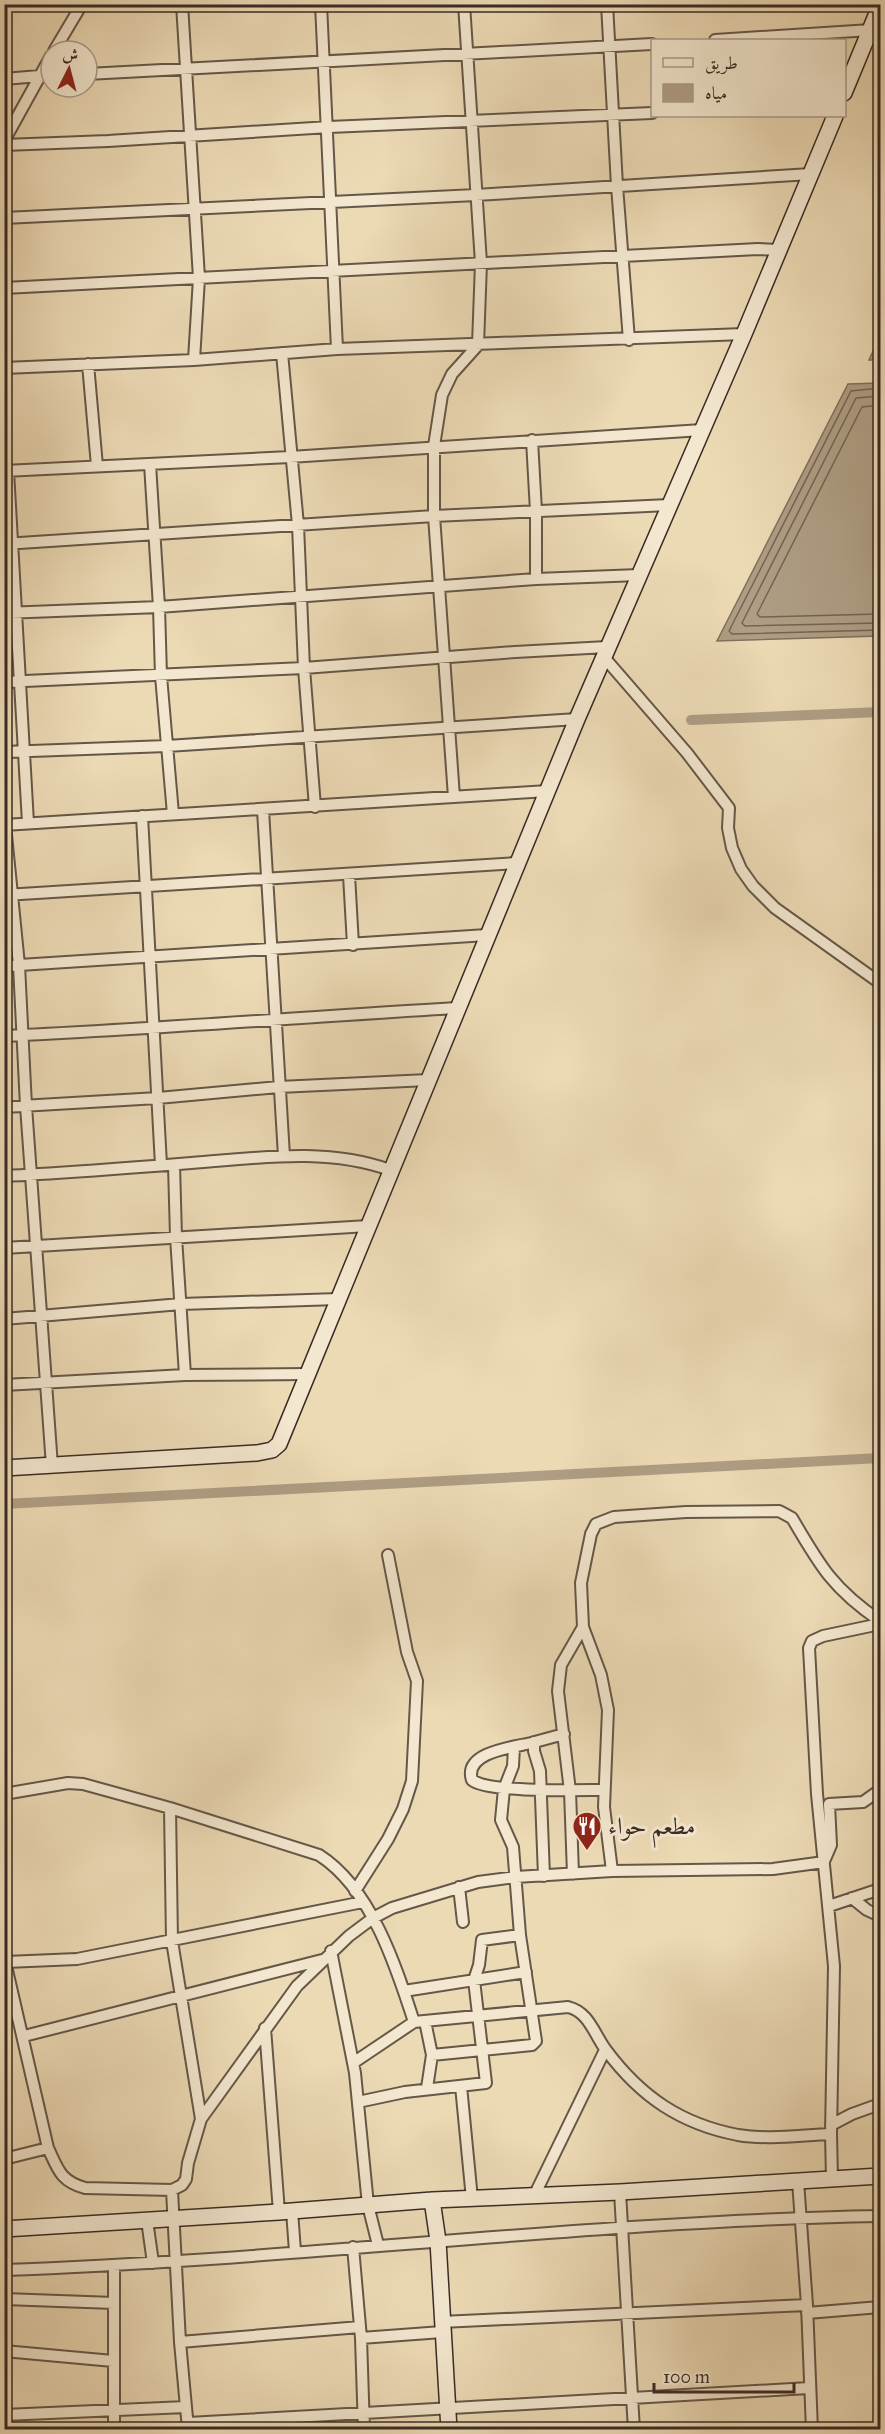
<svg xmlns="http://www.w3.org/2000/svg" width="885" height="2434" viewBox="0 0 885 2434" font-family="'IM FELL Great Primer',Amiri,serif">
<rect width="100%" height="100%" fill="#ecdab5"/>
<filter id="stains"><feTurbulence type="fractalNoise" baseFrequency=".00333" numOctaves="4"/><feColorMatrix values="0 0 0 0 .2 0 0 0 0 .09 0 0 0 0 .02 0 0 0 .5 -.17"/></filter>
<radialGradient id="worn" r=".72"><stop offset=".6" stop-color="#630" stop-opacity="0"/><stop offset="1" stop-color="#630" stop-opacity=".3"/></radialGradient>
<!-- water -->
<path fill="#af9e84" stroke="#80705e" stroke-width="1.5" d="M880 336V360H869Z
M880 383V636L717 641 848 384Z"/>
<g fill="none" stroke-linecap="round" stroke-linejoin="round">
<!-- shore -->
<path stroke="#746454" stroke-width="1.5" d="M880 388 851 391 729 631 732 634 880 630
M880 396 856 398 742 623 745 626 880 623
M880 405 862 407 757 614 760 617 880 614"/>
<!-- canal -->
<path stroke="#af9e84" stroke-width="10" d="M691 720 880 712
M4 1504 880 1458"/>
<!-- street casing -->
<g stroke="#665748" stroke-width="14">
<path id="street" d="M182 4 199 278 194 360
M321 4 337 349
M607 4 617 186 629 340
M715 40 871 30
M54 51 82 4
M87 74 652 44
M4 79 51 75
M4 141 51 56
M4 145 108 141 329 127 652 113
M4 218 476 195 811 174
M4 288 758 249 779 250
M282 353 298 525 304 668 315 807
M88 364 97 466
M4 368 194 360 337 349 744 334
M532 440 536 511V579
M150 464 159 607 161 676 173 814
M4 471 290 457 702 430
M8 471 28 823
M4 544 434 516 669 505
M4 613 159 607 536 579 639 575
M603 656 687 753 729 808 728 828 732 848 741 869 753 886 775 908 880 983
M4 682 304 668 515 652 607 647
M4 752 167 746 577 719
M454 797 434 516V446L442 395 452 374 478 345 481 263 464 4
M263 810 284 1156
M142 816 161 1165
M4 825 548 791
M5 825 19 965 26 1106 52 1466
M349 875 353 945
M5 895 517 863
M4 966 487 935
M4 1036C155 1029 306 1017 456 1008
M4 1107 158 1098 279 1087 428 1080
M174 1165 176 1237 185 1375
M4 1176C67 1173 129 1168 191 1163 258 1158 326 1147 390 1170
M4 1248 368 1226
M4 1319 181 1304 338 1299
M4 1385 185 1375 308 1374
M564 1734C553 1737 542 1740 531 1743 514 1747 463 1752 472 1780 488 1793 580 1790 604 1790
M534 1742V1751L540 1771 544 1876
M4 1794 68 1783 83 1784 170 1808 319 1855C371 1888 396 1966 414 2022
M170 1808 172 1941 201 2119
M825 1859 831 1845 829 1804 863 1802 880 1790
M612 1871 604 1807 608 1710 601 1675 583 1627 581 1583 591 1534 596 1524 614 1517 686 1512 779 1511 792 1518C820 1566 833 1589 880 1621
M573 1874 570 1791 558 1691 561 1665 583 1627
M459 1887 463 1922
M355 1891 388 1839 403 1809 412 1781 417 1681 407 1652 388 1555
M852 1898 867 1910 880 1916
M829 1906 880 1889
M331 1951 355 2073 368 2205 378 2245
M4 1957 48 2148C58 2169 60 2181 85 2188L172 2190 182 2185 186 2179 188 2163 201 2119 297 1986 349 1936 373 1918 392 1908 478 1882 516 1877 612 1871 773 1869 824 1862
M6 1962 77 1959 363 1902
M404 1991 526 1972
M425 2021 432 2055 427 2088
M265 2028 279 2212
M24 2036 322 1960
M432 2055 532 2045 536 2041 520 1935 513 1847 501 1820 504 1789 513 1766 514 1747
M353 2063 414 2022 568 2007C589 2012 594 2034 606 2050 641 2097 681 2124 738 2135 768 2140 801 2135 831 2134
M461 2086 472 2199
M358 2102 405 2092 486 2083 474 1980 479 1965 482 1940 520 1935
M831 2125 852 2114 880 2104
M4 2159 48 2148
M832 2179 831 2134 834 1966 817 1794 809 1648 812 1641 823 1636 880 1624
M798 2181 807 2305 812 2430
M172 2190 180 2342 188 2429
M620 2192 634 2430
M535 2194 605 2050
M292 2211 295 2251
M147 2220 153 2263
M353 2247 361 2338 364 2430
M114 2266V2430
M4 2270C297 2260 588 2221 880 2216
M4 2299 114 2303
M807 2313 880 2307
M441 2322 807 2305
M361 2338 442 2332
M180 2342 360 2327
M4 2351 113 2361
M4 2415 186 2407
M188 2423 809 2388"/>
</g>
<!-- secondary casing -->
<g stroke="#392b24" stroke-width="18">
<path id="secondary" d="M844 93 880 6
M4 1468 257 1453 272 1450 279 1444 577 719 744 334 835 116
M432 2200 438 2241 449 2430
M4 2229 279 2212 432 2200 620 2192 880 2176"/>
</g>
<!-- street -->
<use href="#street" stroke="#f3e7cf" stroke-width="10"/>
<!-- secondary -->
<use href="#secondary" stroke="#f3e7cf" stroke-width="15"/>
</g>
<!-- icons -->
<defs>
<g id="restaurant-pin" transform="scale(1.5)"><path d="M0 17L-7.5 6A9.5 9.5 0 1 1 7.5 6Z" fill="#8f2418" stroke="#f3e7cf"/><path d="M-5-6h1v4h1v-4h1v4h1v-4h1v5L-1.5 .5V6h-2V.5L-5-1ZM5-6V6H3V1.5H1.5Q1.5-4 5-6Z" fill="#fff"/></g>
</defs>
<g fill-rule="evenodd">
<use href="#restaurant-pin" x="587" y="1826"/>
</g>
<g text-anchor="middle" stroke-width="6" stroke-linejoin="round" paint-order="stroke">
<!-- poi labels -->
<g font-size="24" fill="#392b24" stroke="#f3e7cf" text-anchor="start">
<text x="608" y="1834">مطعم حواء</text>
</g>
</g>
<!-- margin -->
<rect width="885" height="2434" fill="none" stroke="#ecdab5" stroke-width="24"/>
<rect x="6" y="6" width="873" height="2422" fill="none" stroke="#392b24" stroke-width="3"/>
<rect x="12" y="12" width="861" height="2410" fill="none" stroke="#392b24" stroke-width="1.5"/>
<!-- legend -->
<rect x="651" y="39" width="195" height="78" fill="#f3e7cf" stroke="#a99c8b" stroke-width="1.5"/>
<rect x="663" y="58" width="30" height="9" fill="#f3e7cf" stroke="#a99c8b" stroke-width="1.5"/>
<text x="705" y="69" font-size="18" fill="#392b24">طريق</text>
<rect x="663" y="84" width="30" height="18" fill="#af9e84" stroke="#a99c8b" stroke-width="1.5"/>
<text x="705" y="99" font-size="18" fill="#392b24">مياه</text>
<!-- north arrow -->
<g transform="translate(69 69) rotate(6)"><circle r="28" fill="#f3e7cf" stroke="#a99c8b" stroke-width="1.5"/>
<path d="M0-4.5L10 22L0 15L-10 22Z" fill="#8f2418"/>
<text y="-9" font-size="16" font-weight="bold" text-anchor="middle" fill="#392b24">ش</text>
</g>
<!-- scale -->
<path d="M654 2383v9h140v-9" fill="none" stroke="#392b24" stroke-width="3"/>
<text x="663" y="2383" font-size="18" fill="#392b24" stroke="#f3e7cf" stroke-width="4.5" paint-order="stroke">100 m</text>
<rect width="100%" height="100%" filter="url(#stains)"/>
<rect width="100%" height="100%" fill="url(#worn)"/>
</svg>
